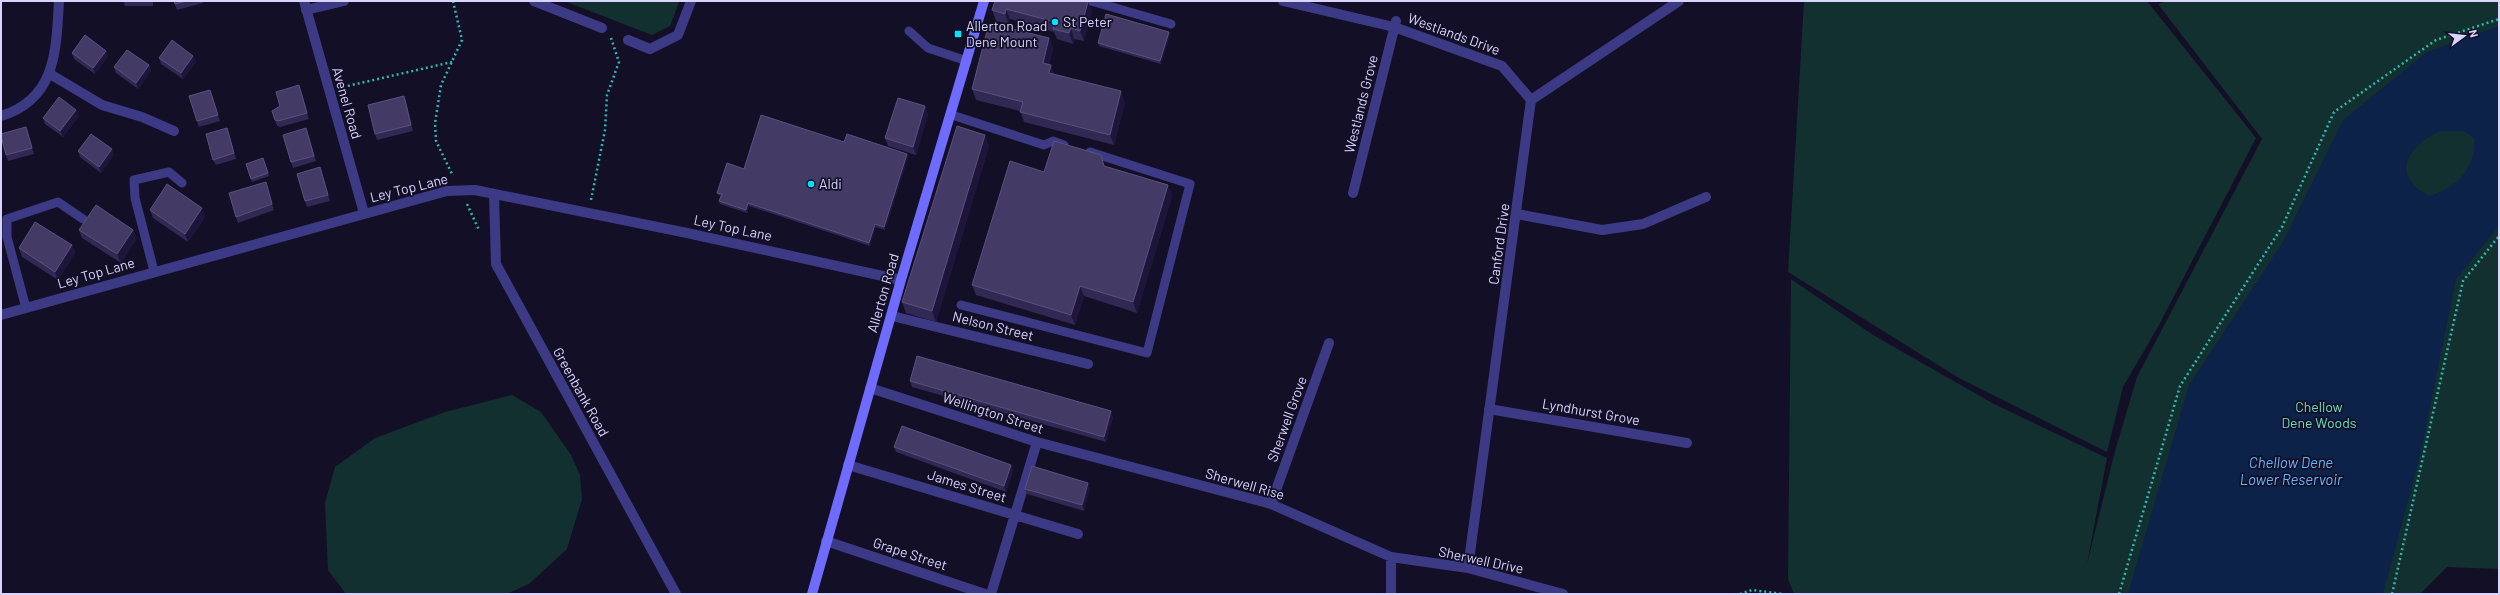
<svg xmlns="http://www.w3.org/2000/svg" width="2500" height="595" viewBox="0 0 2500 595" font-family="Barlow,sans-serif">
<rect width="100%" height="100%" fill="#130f26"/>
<!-- green -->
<path fill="#12302f" d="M564 1H677L679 2 670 26 652 35Z
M1804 1H2147L2256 138 2159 325 2123 387 2107 452 1959 378 1788 272Z
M2167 1H2499V569L2447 567 2420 594H1794L1788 579 1791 279 1873 335 1994 404 2107 458 2087 564 2115 451 2137 377 2262 139 2158 4Z
M512 395 541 412 571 455 580 475 582 499 567 549 529 584 506 594H346L328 570 325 503 335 467 375 438 445 412Z"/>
<!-- water -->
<path fill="#0c2248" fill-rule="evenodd" d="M2499 26V226L2456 279 2420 456 2383 594H2128L2189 385 2283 242 2343 120 2427 52ZM2440 131H2464L2474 138C2476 169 2457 187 2429 196 2389 176 2408 145 2440 131Z"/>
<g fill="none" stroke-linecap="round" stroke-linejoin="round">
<!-- path -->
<path stroke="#2fb8b0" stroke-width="2.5" stroke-dasharray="2 3" stroke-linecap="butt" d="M453 1 462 40 441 85 435 123 436 141 453 176
M343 87 452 62
M591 200 605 130 607 95 619 62 611 38
M467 204 479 230
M1740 594 1752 590 1783 594
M2119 594 2180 386 2282 227 2334 112 2436 40 2499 19
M2392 594 2463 281 2499 236"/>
<!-- lane -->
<path stroke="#3d3a85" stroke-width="9" d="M1091 1 1171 24
M909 31 928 48 967 61
M952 115 1044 145 1053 141 1064 145
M154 271 135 198 134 180 169 172 182 183
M961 305 1147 353 1190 184 1090 152
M26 308 7 237V219L58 202 83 219"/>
<!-- street -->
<path stroke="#3d3a85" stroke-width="10" d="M304 1 364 213
M534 1 602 28
M1283 1 1394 27 1502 66 1531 100
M306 10 344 1
M628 40 650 49 678 35 691 1
M50 74 102 105 142 117 174 131
M1 116C57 99 56 49 59 1
M1353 193 1396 21
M494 194 496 264 676 594
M1517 214 1602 230 1643 224 1706 197
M1 315 447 191 475 190 687 233 901 280
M892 316 1088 364
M870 388 1037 442 1271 504 1391 557 1468 568 1563 594
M1489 409 1687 443
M848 465 1078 534
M1271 504 1329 343
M826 541 985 594
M1468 568 1531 100 1679 1
M991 594 1037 442
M1391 594V557"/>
<!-- secondary -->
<path stroke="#6f6bff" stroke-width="10" d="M812 594 901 280 984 1"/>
</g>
<!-- wall -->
<path fill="#312854" d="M123 1H153V6H125Z
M174 1H203V3L177 10Z
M1088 2 1092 12 1084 41 1074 39 1073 44 1057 39 1054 32 1010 19 1009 24 996 21 992 10Z
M1170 35 1161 64 1099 46 1098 43Z
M1049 38 1053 48 1049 65 1054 74 1125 102 1114 145 1024 122 1020 111 976 100 972 89Z
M106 51 108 56 95 74 74 59 72 53Z
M193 56 196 62 183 79 161 64 159 58Z
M149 65 151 71 138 89 116 73 114 67Z
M301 91 309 119 280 127 277 126 275 120 280 106Z
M212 96 220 121 199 127 197 121Z
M404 96 406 102 413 131 377 140 375 134Z
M925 106 928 115 916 155 888 146 885 138Z
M76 110 79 116 63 137 45 124 43 118Z
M28 133 34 154 8 161 6 155Z
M229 134 236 159 216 165 213 160Z
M308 134 316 161 293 168 291 162Z
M844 142 907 154 908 157 885 230 876 227 870 246 749 206 747 213 720 204 719 201 721 196 718 195 717 193 744 169Z
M989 146 936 322 906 313 902 302Z
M78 151 114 155 101 173 80 157Z
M263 158 269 176 252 182 246 164Z
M1105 166 1168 185 1172 196 1137 313 1084 296 1075 325 976 295 972 285 1044 172Z
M320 167 330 201 307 207 305 201Z
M266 182 274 210 238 223 236 217Z
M150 210 205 217 188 242 153 218Z
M79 230H133L137 238 121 263 82 238Z
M72 245 75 253 58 280 22 257 19 248Z
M910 381 1113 417 1106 442 912 387Z
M894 447 1011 465 1013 471 1006 492 896 452Z
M1090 488 1084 511 1027 494 1025 489Z"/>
<!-- shaded-wall -->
<path fill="#1d163a" d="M1088 2 1092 12 1084 41 1080 31Z
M1006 9 1010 19 1009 24 1005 14Z
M1071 28 1074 39 1073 44 1069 33Z
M1169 32 1170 35 1161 64 1160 61Z
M1049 38 1053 48 1047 74 1043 63Z
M106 51 108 56 95 74 93 68Z
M193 56 196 62 183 79 181 73Z
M149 65 151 71 138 89 136 83Z
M1051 65 1055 76 1049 73Z
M299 85 301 91 309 119 307 113Z
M1121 91 1125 102 1114 145 1110 135Z
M404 96 406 102 413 131 411 125Z
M925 106 928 115 916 155 913 147Z
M76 110 79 116 63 137 60 131Z
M26 127 28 133 34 154 32 148Z
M985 135 989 146 936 322 932 311Z
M112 149 114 155 101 173 99 167Z
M907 154 908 157 885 230 884 227Z
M1168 185 1172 196 1137 313 1133 302Z
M748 203 749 206 747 213 746 210Z
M202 208 205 217 188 242 185 234Z
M875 224 876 227 870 246 869 243Z
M133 230 137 238 121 263 117 254Z
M72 245 75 253 58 280 55 272Z
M1080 286 1084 296 1075 325 1071 315Z
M1111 411 1113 417 1106 442 1104 437Z
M1011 465 1013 471 1006 492 1004 486Z
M1088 483 1090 488 1084 511 1082 505Z"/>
<!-- building -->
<path fill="#433a66" stroke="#5a527e" d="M174 1H187L175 4Z
M995 1H1086L1088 2 1080 31 1071 28 1069 33 1053 29 1055 22 1006 9 1005 14 992 10Z
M1106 14 1169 32 1160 61 1098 43Z
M989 23 1049 38 1043 63 1051 65 1049 73 1121 91 1110 135 1020 112 1023 102 972 89Z
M85 35 106 51 93 68 72 53Z
M172 40 193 56 181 73 159 58Z
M127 50 149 65 136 83 114 67Z
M299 85 307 113 278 121 275 120 272 111 280 106 276 92Z
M210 90 218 115 197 121 189 96Z
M404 96 411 125 375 134 368 105Z
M59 97 76 110 60 131 43 118Z
M898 98 925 106 913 147 885 138Z
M761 115 844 142 847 134 907 154 884 227 875 224 869 243 748 203 746 210 719 201 722 194 717 193 727 163 744 169Z
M957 126 985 135 932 311 902 302Z
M26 127 32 148 6 155 1 136V134Z
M227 128 234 153 213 160 206 134Z
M306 128 314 156 291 162 283 135Z
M91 134 112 149 99 167 78 151Z
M1054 141 1101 155 1104 166 1168 185 1133 302 1080 286 1071 315 972 285 1010 161 1044 172Z
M263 158 268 173 251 179 246 164Z
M320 167 328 195 305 201 297 174Z
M266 182 272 204 236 217 229 193Z
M167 184 202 208 185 234 150 210Z
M96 205 133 230 117 254 79 230Z
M35 222 72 245 55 272 19 248Z
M917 356 1111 411 1104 437 910 381Z
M902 426 1011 465 1004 486 894 447Z
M1032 466 1088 483 1082 505 1025 489Z"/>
<!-- markers -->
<g fill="#00e5ff" stroke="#130f26" stroke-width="1.5">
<circle cx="1055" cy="22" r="4"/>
<rect x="954" y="30" width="8" height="8" rx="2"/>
<circle cx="811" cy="184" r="4"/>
</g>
<g text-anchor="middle" stroke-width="3.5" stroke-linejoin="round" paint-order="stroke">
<!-- poi labels -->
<g font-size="14" fill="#d9d4ff" stroke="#130f26" text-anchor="start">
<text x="1063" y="27">St Peter</text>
<text x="966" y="31">Allerton Road<tspan x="966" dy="16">Dene Mount</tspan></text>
<text x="819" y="189">Aldi</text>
</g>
<!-- street labels -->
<g font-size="14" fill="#d9d4ff" stroke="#130f26">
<text transform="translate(1454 34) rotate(20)" y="5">Westlands Drive</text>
<text transform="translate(347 103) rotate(74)" y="5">Avenel Road</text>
<text transform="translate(1361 104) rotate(-76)" y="5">Westlands Grove</text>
<text transform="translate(409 188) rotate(-14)" y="5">Ley Top Lane</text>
<text transform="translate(733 228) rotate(12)" y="5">Ley Top Lane</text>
<text transform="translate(1499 244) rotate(-82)" y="5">Canford Drive</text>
<text transform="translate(96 273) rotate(-16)" y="5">Ley Top Lane</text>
<text transform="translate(883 293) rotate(-74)" y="5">Allerton Road</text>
<text transform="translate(993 326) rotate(14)" y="5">Nelson Street</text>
<text transform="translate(581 392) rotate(61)" y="5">Greenbank Road</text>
<text transform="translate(1591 412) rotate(10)" y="5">Lyndhurst Grove</text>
<text transform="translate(993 413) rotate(18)" y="5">Wellington Street</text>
<text transform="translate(1287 419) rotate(-70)" y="5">Sherwell Grove</text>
<text transform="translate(1245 484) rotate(16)" y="5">Sherwell Rise</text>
<text transform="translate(967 486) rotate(17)" y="5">James Street</text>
<text transform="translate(910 554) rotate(18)" y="5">Grape Street</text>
<text transform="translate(1481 560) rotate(12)" y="5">Sherwell Drive</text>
</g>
<!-- park labels -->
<g font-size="14" fill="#5fe0c0" stroke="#130f26">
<text x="2319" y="412">Chellow<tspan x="2319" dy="16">Dene Woods</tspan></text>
</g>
<!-- water labels -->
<g font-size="15" font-style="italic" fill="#62b6ff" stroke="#130f26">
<text x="2291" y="468">Chellow Dene<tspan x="2291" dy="17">Lower Reservoir</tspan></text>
</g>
</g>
<!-- border -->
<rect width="2500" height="595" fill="none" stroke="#d9d4ff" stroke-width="4"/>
<!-- north arrow -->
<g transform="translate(2464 36) rotate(75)" stroke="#130f26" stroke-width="3" paint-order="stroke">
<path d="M0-3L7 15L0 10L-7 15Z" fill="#d9d4ff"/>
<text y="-6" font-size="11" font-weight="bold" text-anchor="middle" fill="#d9d4ff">N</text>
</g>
</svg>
